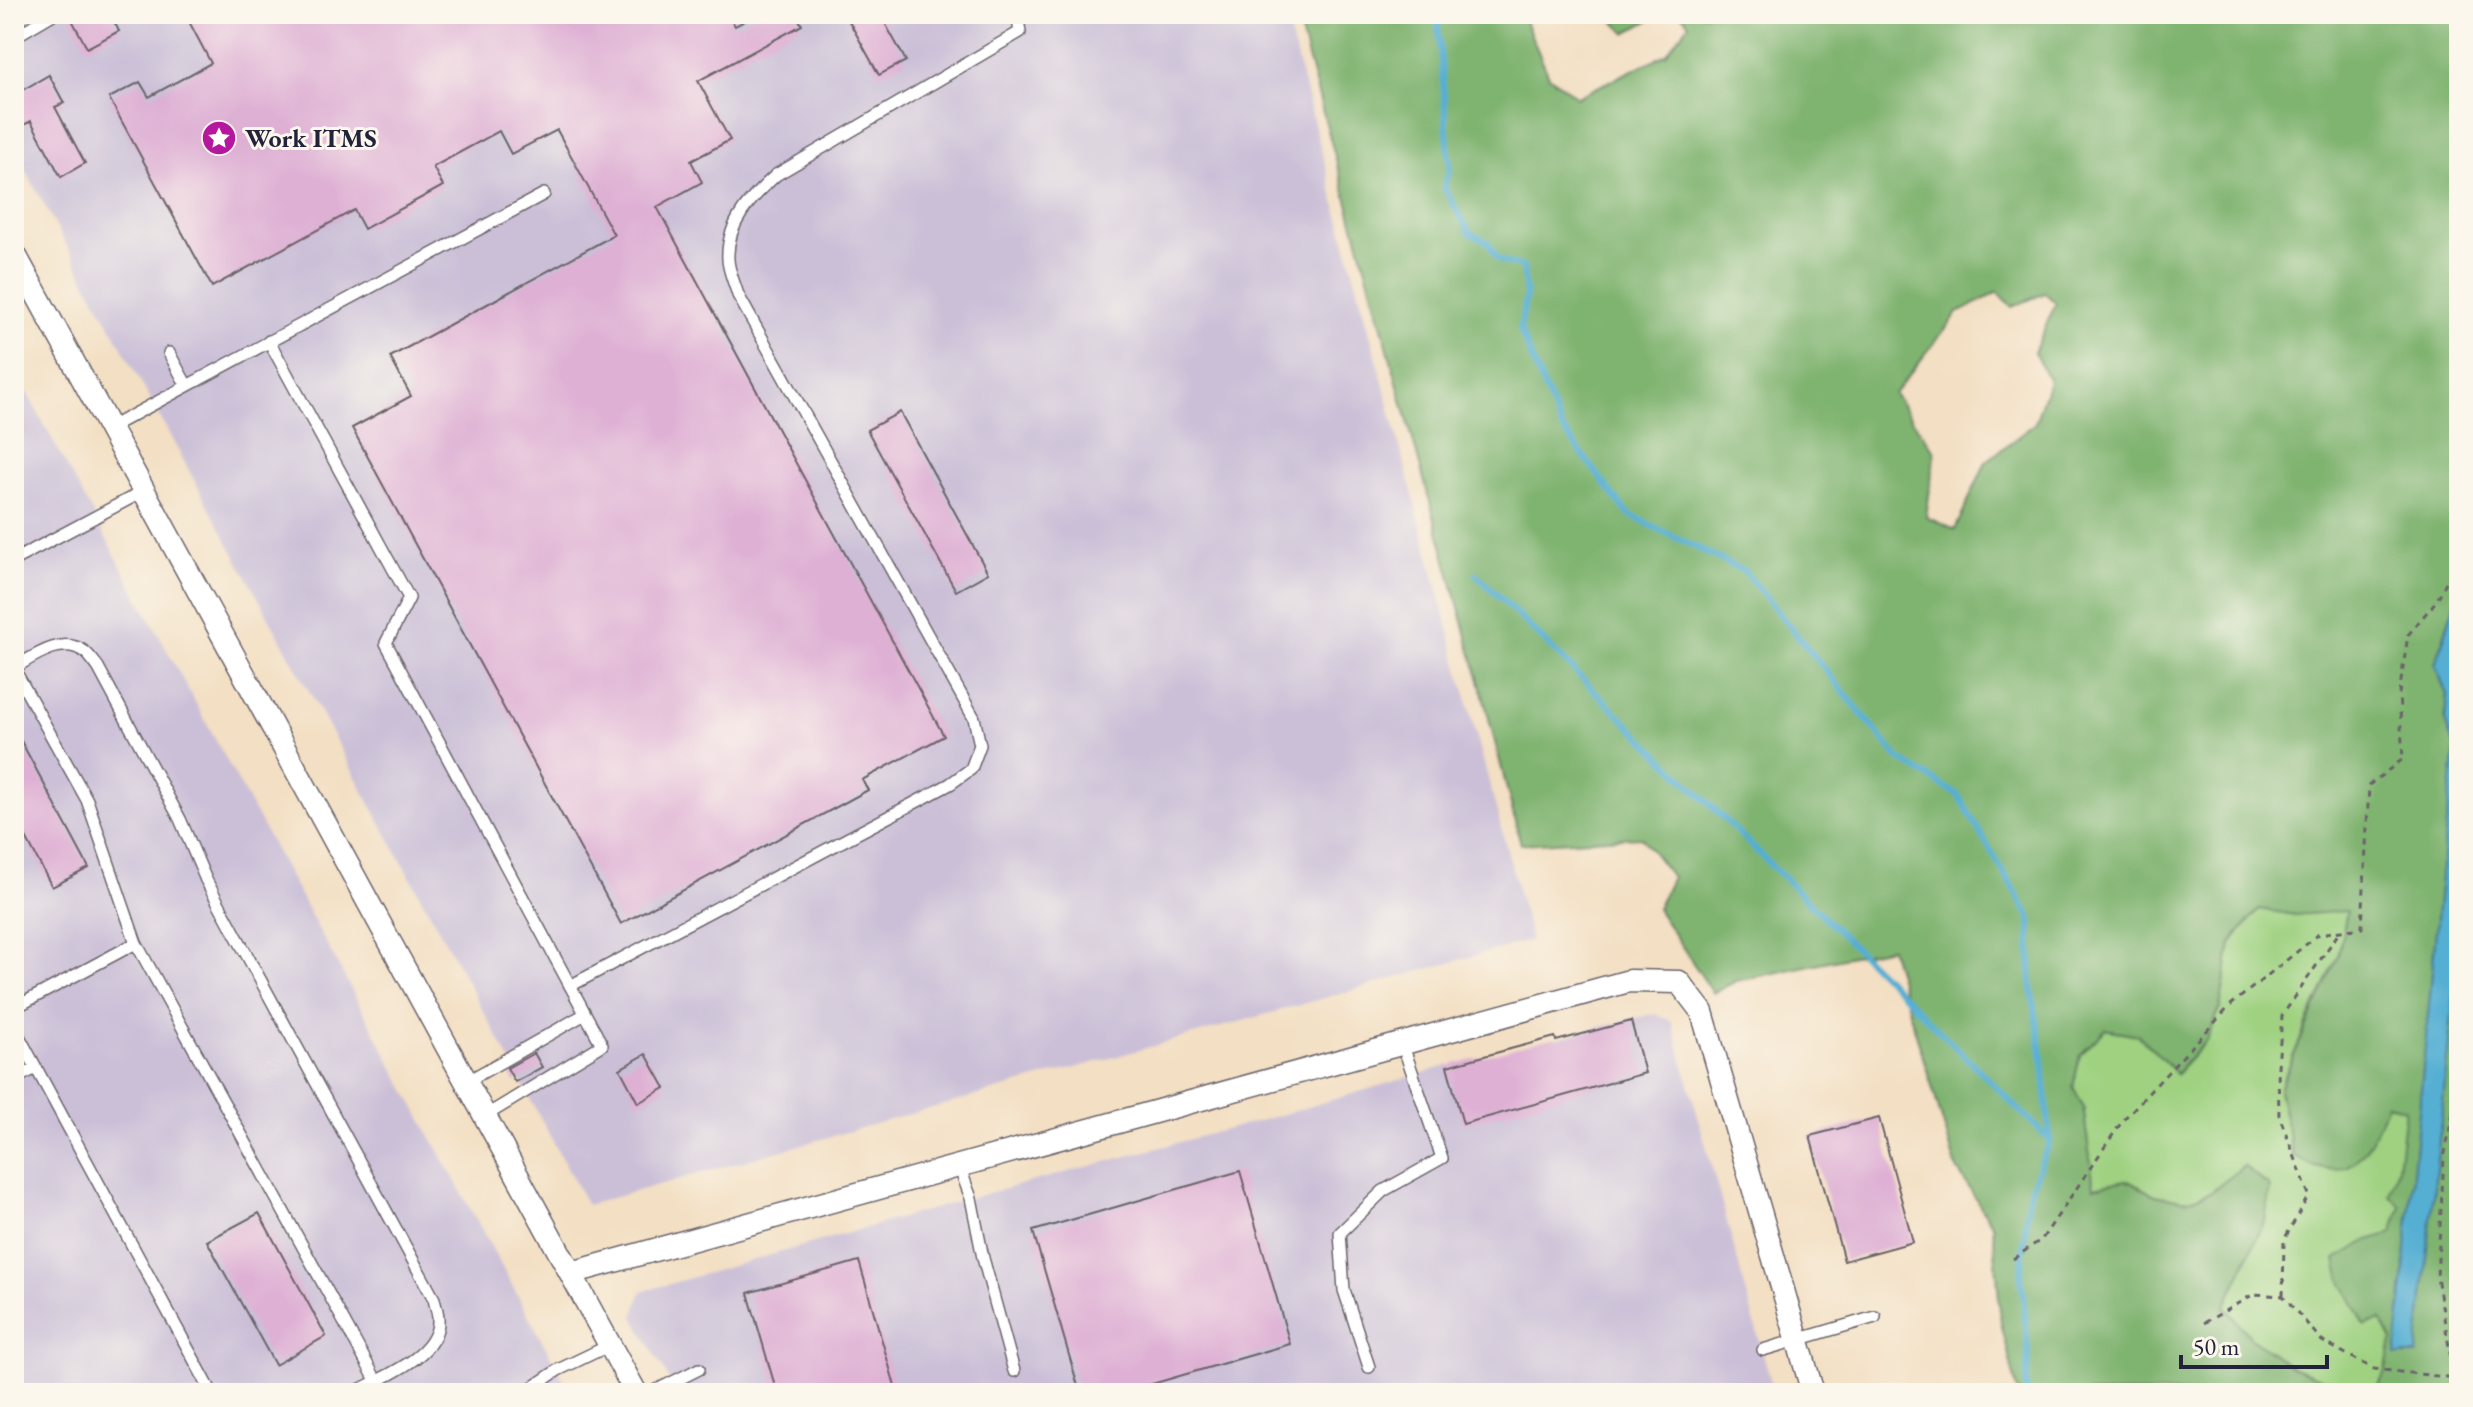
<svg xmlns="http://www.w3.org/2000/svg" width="2473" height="1407" viewBox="0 0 2473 1407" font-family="'EB Garamond',serif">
<rect width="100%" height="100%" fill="#fbf7ec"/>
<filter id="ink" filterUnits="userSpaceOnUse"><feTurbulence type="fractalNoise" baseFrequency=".0125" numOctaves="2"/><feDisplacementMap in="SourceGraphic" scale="16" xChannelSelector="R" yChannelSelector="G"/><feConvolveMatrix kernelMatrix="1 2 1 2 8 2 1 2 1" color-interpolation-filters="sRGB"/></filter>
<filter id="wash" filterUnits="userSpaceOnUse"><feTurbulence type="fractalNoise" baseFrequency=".006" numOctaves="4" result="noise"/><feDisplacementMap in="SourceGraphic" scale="32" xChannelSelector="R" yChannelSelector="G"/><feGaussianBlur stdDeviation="1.8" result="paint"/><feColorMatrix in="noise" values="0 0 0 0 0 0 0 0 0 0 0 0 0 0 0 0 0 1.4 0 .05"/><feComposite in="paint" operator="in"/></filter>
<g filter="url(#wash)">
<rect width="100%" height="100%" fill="#f3dfc3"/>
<!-- industrial -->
<path fill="#cabfd7" d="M14 14H1285L1531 940 587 1205 520 1080 515 1082 507 1068 512 1064 14 149Z
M14 369 558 1370 571 1393H14Z
M1656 1013 1672 1022 1774 1393H677L634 1317 641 1292 971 1198 1277 1116 1447 1066Z"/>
<!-- green -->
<path fill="#9fd181" stroke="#607a5e" stroke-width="2" fill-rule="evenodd" d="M2459 452V1363L2385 1373 2373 1393 2352 1390 2293 1368 2251 1338 2225 1307 2265 1220 2244 1166 2211 1193 2186 1201 2155 1195 2126 1180 2093 1188 2083 1106 2073 1087 2080 1055 2105 1029 2138 1035 2177 1073 2207 1040 2220 1008 2231 943 2259 909 2295 915ZM2317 1000 2293 1156 2279 1090Z"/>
<!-- forest -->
<path fill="#7fb36f" stroke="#506a55" stroke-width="2" fill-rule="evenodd" d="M1296 14H1527L1526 24 1549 76 1577 97 1666 54 1689 24 1681 14H2459V598L2456 600 2435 665 2447 694 2445 720 2455 750 2453 779 2459 828V1393H2373L2385 1373 2392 1341 2381 1319 2365 1326C2355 1303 2339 1283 2336 1259L2369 1240 2392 1233 2401 1206 2389 1195 2398 1168 2405 1109 2387 1103C2375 1135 2360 1181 2316 1167 2308 1164 2300 1159 2293 1156L2279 1089 2338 956 2347 911 2295 915 2259 909 2231 943 2220 1008 2207 1040 2176 1073 2138 1035 2106 1029 2080 1055 2073 1087 2083 1106 2094 1187 2126 1180 2155 1195 2186 1201 2211 1192 2244 1166 2270 1187 2265 1220 2225 1307 2251 1338 2293 1368 2361 1393H2018L2001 1323 1993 1226 1957 1169 1890 948 1736 981 1713 993 1657 909 1672 877 1641 837 1521 844 1483 695ZM1998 292 2012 307 2045 293 2056 303 2034 352 2049 381 2035 423 1986 462 1955 530 1926 517 1935 452 1894 394 1958 313Z
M1612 14H1661L1626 33 1611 19Z"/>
<!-- water -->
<path fill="#55afd3" stroke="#3c6887" stroke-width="2" d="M2459 598V946L2417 1355H2396L2446 823 2455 750 2445 720 2447 694 2435 665 2456 600Z"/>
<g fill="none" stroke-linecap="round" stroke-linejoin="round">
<!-- stream -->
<path stroke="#55afd3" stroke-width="6" d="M1437 14 1450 168 1444 187 1470 233 1488 242 1498 260 1523 267 1526 295 1520 329 1532 360 1562 428 1628 514 1744 571 1899 759 1958 795 2030 917 2031 983 2043 1061 2050 1140 2029 1193 2021 1274 2028 1351 2026 1388 2028 1393
M1476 574 2050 1140"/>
</g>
<g id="blocks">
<!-- building -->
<path fill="#deb0d4" d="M79 14H110L119 31 87 48 71 18Z
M185 14H728L735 26 758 14H796L802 25 698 81 730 140 691 161 702 182 657 207 944 736 862 780 868 790 621 924 352 428 411 396 390 357 614 235 557 130 511 154 499 131 433 167 443 186 364 229 354 210 212 287 109 98 140 82 149 97 211 63Z
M845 14H880L906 61 879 75Z
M49 75 64 103 55 107 85 163 61 177 31 121 14 130V95Z
M900 412 988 573 956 591 867 430Z
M14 728 89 868 52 887 14 815Z
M1631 1021 1645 1073 1463 1124 1447 1066 1555 1037 1556 1041Z
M534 1053 542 1067 515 1082 507 1068Z
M646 1054 665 1088 638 1103 620 1069Z
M1879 1118 1913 1242 1844 1261 1810 1136Z
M1240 1171 1290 1344 1121 1393H1080L1033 1231Z
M259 1213 326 1336 275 1365 207 1241Z
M859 1261 897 1393H777L748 1293Z"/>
</g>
</g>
<g filter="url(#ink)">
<use href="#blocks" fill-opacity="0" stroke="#6b646b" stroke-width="2"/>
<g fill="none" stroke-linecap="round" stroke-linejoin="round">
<!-- lane casing -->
<g stroke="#6b646b" stroke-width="14">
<path id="lane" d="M14 37 53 14
M269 341 409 598 386 643 602 1045 485 1116
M169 353 187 386
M109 428 544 194
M14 560 144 491
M14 668C34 656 63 635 85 652 90 656 94 662 98 667L180 819 206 880 434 1299C435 1305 438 1312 438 1318 441 1356 381 1378 353 1393
M14 669 87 800 136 943 376 1380
M570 986 950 784 971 769 980 745 974 718 738 295C735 284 728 270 728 259 726 223 752 197 776 175L1020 32 1017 14
M14 1008 136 943
M14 1027 212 1393
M14 1079 36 1068
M466 1082 585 1014
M959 1166 971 1198 983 1258 1014 1371
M1763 1350 1875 1317
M1369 1367 1344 1290 1340 1233 1383 1191 1442 1158 1402 1043
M524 1393 558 1370 610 1345
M651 1393 699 1369"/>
</g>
<!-- street casing -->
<g stroke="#6b646b" stroke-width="25">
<path id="street" d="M14 253 636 1393
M571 1273 1629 981 1679 982 1702 1012 1813 1393"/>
</g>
<!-- path -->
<path stroke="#6b646b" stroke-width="3" stroke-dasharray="6 6" stroke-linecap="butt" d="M2013 1259 2042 1239 2123 1120 2232 1004 2319 934 2362 928 2369 785 2403 759 2399 694 2408 635 2437 600 2449 576 2459 572
M2283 1296 2284 1240 2309 1195 2279 1115 2278 1067 2282 1016 2340 931
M2204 1323 2254 1294 2283 1296 2322 1341 2374 1369 2455 1378
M2457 1393 2437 1277 2444 1158 2459 1082"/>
<!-- lane -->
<use href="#lane" stroke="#fff" stroke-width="11"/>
<!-- street -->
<use href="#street" stroke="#fff" stroke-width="22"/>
</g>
</g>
<!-- icons -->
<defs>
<g id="sight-disc" transform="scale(1.8)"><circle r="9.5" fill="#b5179e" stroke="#fbf7ec"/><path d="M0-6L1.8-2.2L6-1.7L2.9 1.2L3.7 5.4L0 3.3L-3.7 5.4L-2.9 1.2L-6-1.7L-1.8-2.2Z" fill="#fff"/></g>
</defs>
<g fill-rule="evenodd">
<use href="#sight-disc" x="219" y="138"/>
</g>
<g text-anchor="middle" stroke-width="6" stroke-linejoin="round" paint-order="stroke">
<!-- poi labels -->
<g font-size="26" font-weight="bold" fill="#22223b" stroke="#fbf7ec" text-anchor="start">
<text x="245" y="147">Work ITMS</text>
</g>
</g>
<!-- margin -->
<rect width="2473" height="1407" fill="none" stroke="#fbf7ec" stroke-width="48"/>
<!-- scale -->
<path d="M2181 1355v12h146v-12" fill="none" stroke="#22223b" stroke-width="4"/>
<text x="2193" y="1355" font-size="24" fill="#22223b" stroke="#fbf7ec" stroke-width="6" paint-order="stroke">50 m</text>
</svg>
